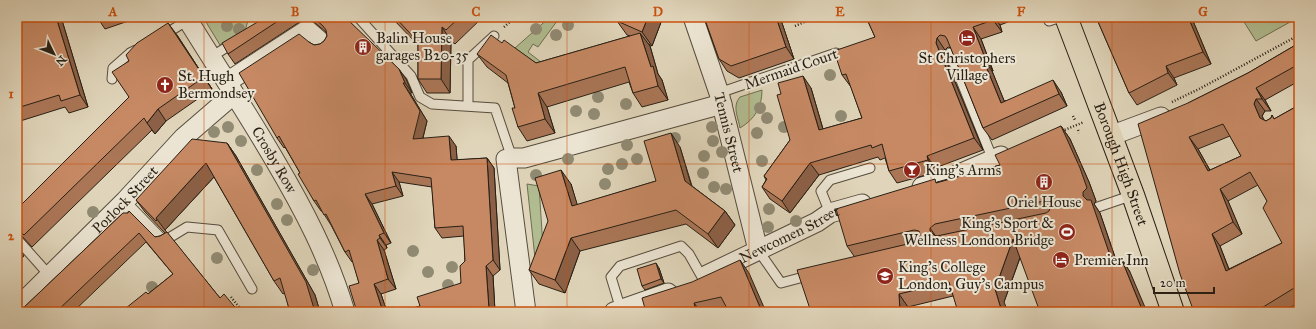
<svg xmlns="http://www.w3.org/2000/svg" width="1316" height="329" viewBox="0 0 1316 329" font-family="'IM FELL Great Primer',serif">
<rect width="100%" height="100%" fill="#e0d5ba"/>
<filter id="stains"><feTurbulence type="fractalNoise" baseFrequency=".005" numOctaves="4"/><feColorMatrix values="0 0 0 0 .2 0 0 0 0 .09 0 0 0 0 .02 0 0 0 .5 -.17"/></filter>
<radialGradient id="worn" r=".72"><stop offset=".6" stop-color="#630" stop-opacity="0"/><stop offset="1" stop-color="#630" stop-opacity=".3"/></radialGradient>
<!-- green -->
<path fill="#b1bd91" stroke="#6c6e53" d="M203 17H249L245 31 220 45Z
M550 17H560L538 47 533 44 528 52 546 66 544 69 515 48Z
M1241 17H1299L1256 41Z
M762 90C762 107 755 119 740 128 738 117 732 106 740 97Z
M527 184 539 186 543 247 536 267Z"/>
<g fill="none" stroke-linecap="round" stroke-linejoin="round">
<!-- service casing -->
<g stroke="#564c3e" stroke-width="11">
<path id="service" d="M358 17 411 76 420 97 432 104 495 108 512 158
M1049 21 1061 17
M162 36 188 20
M950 53 993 160
M211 57 235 42
M112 79 113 68 130 53 136 50
M719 93 836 53
M468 106V60L494 36
M125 201 164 241 187 227 218 230 252 289
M1098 207 1133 195
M830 213 821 191 830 180 870 168
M17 239 50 276
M758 250 781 283 811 275
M621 310 611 277 620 266 681 246 689 254 702 277"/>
</g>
<!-- minor casing -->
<g stroke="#564c3e" stroke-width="21">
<g id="minor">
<path id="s1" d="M186 17C215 64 246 111 274 159 303 208 329 257 345 312"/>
<path id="s2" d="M693 17 719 93 758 250"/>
<path d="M227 82 307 30 323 44"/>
<path d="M1110 136 1161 117"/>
<path d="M922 187 941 182 1001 156"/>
<path id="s3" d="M707 275 817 222 830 213 862 204"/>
<path id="s4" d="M17 308 125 201 183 138 234 94"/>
<path d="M526 312 506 159 512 158H524L722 104"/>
<path d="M614 312 668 293"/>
</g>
</g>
<!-- primary casing -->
<g stroke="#281f15" stroke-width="24">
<g id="primary">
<path id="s5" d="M1066 17 1085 67 1133 195 1173 312"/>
</g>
</g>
<!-- path -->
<path stroke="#281f15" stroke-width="2.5" stroke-dasharray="1 2" stroke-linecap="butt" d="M210 21 216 17
M795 26 816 17
M504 27 515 17
M1172 102 1201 88 1299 35
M1073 116 1075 120
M1078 130 1079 133
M1062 131 1084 122
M1123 267 1134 263
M231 297 243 312"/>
<!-- service -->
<use href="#service" stroke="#ebe4d2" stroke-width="9"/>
<!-- minor -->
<use href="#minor" stroke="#ebe4d2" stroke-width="19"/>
<!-- primary -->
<use href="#primary" stroke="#e0d5ba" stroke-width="22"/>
</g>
<!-- trees -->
<g fill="#918b74">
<circle cx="568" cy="25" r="6"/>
<circle cx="227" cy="26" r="6"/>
<circle cx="239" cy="29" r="6"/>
<circle cx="536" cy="29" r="6"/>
<circle cx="556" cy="35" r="6"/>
<circle cx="830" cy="75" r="6"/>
<circle cx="598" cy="97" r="6"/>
<circle cx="626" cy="104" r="6"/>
<circle cx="760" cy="108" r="6"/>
<circle cx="576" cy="111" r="6"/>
<circle cx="594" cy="114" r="6"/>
<circle cx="841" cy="116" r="6"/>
<circle cx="767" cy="118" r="6"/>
<circle cx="228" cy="127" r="6"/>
<circle cx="712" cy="127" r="6"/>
<circle cx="784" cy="127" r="6"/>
<circle cx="214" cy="132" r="6"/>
<circle cx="757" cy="133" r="6"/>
<circle cx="675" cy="138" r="6"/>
<circle cx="241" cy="141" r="6"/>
<circle cx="713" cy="141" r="6"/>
<circle cx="627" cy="145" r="6"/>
<circle cx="722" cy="152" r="6"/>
<circle cx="704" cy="156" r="6"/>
<circle cx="568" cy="159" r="6"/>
<circle cx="637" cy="159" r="6"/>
<circle cx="762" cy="161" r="6"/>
<circle cx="622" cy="164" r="6"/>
<circle cx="608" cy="169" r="6"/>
<circle cx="257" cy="170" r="6"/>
<circle cx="703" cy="173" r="6"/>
<circle cx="536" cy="175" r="6"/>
<circle cx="605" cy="184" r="6"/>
<circle cx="714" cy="187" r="6"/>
<circle cx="726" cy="189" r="6"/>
<circle cx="277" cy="204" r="6"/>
<circle cx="769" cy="209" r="6"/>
<circle cx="93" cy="212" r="6"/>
<circle cx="287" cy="220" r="6"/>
<circle cx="796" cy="221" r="6"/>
<circle cx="768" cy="227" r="6"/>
<circle cx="413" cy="251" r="6"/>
<circle cx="217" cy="258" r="6"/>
<circle cx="452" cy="267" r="6"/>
<circle cx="313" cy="270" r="6"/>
<circle cx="428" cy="272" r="6"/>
<circle cx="448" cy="285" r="6"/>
<circle cx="152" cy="287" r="6"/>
</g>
<!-- wall -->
<path fill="#aa7656" stroke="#281f15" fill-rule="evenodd" d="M17 17H61L88 107 69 113 65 107 17 122Z
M98 17H140L105 29 99 20Z
M266 17H345L406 79 412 93H410L427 121 423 138 456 146 457 160 487 158 494 168 500 270 493 276 495 312H401L420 306 461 283 465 261 464 236 442 238 435 228 432 187 399 182 403 196 372 204 391 243 386 245 387 248 384 250 396 289 381 294 387 312H357L359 283 353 261 352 262 345 252 331 225 322 211H321L314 201 300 173 285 147 284 148 277 138 309 42 314 45 320 44 324 41 327 36 326 32 314 22 307 19 301 21 235 64 228 54Z
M391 17H483L455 44 451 41 450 93H427L418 79V45Z
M619 17H663L652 46 648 44 650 46 658 74 662 80 668 100 642 107 633 93 629 82 547 107 555 133 527 141 518 127 515 108 508 83 487 67 477 54 502 43 536 63 630 36 627 35 617 21Z
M703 17H780L794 59 739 78 727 71 719 59 705 20Z
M866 17H1021L1000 25 1002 32 981 39 993 71H992L1004 101 1061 92 1067 106 992 140 983 128 951 48 948 47 945 50 944 55 983 150 935 168 937 172 897 183 889 171 885 158 880 160 878 157 819 175 790 213 770 199 762 187 766 180 764 176 790 140 811 88 823 129 862 118 851 87 842 75 875 37Z
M1096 17H1201L1193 21 1211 64 1174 78 1177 85 1137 105 1129 93Z
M177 35 212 89 166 121 155 134 152 130 32 247 19 233H17V209L129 97V61Z
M1299 43V81L1265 100 1271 111H1265L1262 116 1264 120 1266 121 1271 118 1272 115 1274 119 1299 105V302L1283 312H1194L1188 103 1248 73ZM1230 136 1241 156 1210 170 1198 149ZM1258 185 1267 201 1282 243 1229 269 1220 246 1242 234 1228 201Z
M1061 126 1070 139 1089 182 1096 201 1094 204 1100 213 1116 260 1121 258 1130 272 1020 258 1004 302 953 296 908 307 854 256 847 246 937 182 1000 165Z
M227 143 236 156 315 295 320 312H290L285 293 283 294 274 281 214 177 165 230 220 298 239 312 148 294 173 274 146 242 73 312H19L123 213 155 237 160 236 165 233 145 212 136 200Z
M680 147 692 186 725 211 735 225 718 248 686 224 580 251 565 293 539 284 529 270 571 184 577 205 656 181Z
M17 246 24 256 17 262Z
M659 268 664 283 645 290 642 286Z
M749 273 728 311 722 312H646Z"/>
<!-- shaded-wall -->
<path fill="#8b6046" stroke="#281f15" d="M56 17H61L88 107 80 95Z
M648 17H663L652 46 642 32Z
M776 17H780L794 59 786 47Z
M992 17H994L1000 25 1002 32 993 20Z
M1188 17H1191L1193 21 1211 64 1203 52Z
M168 23 177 35 212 89Z
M442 27 451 41 450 93 441 79Z
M973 27 981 39 993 71 985 58Z
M640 33 650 46 658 74 662 80 668 100 658 86 651 67Z
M937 38 945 50 944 55 983 150 974 138 936 43Z
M983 59 992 71 1010 115 1001 103Z
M1166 66 1174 78 1177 85 1168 73Z
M399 69 406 79 412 93 405 83Z
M803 76 811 88 827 143 819 130Z
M1053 80 1061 92 1067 106 1059 94Z
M403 83 410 93 427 121 420 149 413 139Z
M1256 88 1265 100 1271 111 1262 99Z
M538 93 547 107 555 133 545 119Z
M1256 99 1265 111 1262 116 1269 130 1260 118 1254 104Z
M158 109 166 121 155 134 147 123Z
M1061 126 1070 139 1089 182 1096 201 1094 204 1100 213 1121 275 1112 261 1083 196Z
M671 133 680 147 694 195 685 181Z
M449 136 456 146 458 170 451 160Z
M1189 137 1198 149 1217 183 1208 171Z
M227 143 236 156 315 295 320 312H315Z
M927 156 935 168 937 172 928 160Z
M487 158 494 168 500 270 493 260Z
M206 163 215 176 165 230 156 218Z
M810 163 819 175 790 213 782 201Z
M561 170 571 184 582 220 572 206Z
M392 172 399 182 403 196 396 186Z
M1220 189 1228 201 1242 234 1233 222Z
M365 194 372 204 391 243 384 233Z
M725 211 735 225 718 248 708 234Z
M930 228 939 241V245L930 231Z
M1212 234 1220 246 1234 283 1226 271Z
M379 235 386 245 387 248 380 238Z
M571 238 580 251 565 293 555 280Z
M1013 239 1022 252 1004 302 1008 312H1002L995 289Z
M377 240 384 250 396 289 388 279Z
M1121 258 1130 272 1147 312H1143Z
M740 260 749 273 766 312H762Z
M656 263 659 268 664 283 661 279Z
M486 266 493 276 495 312H491L489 309Z
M374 284 381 294 387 312H383Z
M899 294 908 307V312H900Z
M694 303 701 312H696Z"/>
<!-- building -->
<path fill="#c68964" stroke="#281f15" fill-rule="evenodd" d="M17 17H56L80 95 61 101 59 95 17 108Z
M98 17H108L99 20Z
M266 17H284L228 54 222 43Z
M313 17H345L399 69 405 83H403L420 111 413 139 449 136 451 160 487 158 493 260 486 266 489 309 473 310 470 308 457 312H401L420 306 417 297 461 283 460 266 465 261 463 226 435 228 431 178 392 172 396 186 365 194 384 233 379 235 380 238 377 240 388 279 374 284 383 312H357L349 286 359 283 349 250 345 252 326 214 324 215 316 200 314 201 298 174 300 173 279 136 277 138 239 73 299 34 309 42 314 45 320 44 324 41 327 36 326 30 323 26Z
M395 17H460L446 30 442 27 441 79H418V42Z
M619 17H648L642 32 617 21Z
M704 17H776L786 47 731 66 719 59Z
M866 17H992L993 20 973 27 985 58 983 59 1001 103 1053 80 1059 94 983 128 947 39 945 36 940 35 937 38 936 43 974 138 927 156 928 160 889 171 882 144 872 148 871 145 810 163 782 201 762 187 767 179 764 176 790 140 777 95 781 94 778 83 803 76 819 130 862 118 846 74 842 75 834 51 875 37Z
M1096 17H1188L1203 52 1166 66 1168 73 1129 93Z
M168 23 204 77 158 109 147 123 144 118 24 235 17 228V209L129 97 112 72 129 61 126 55 137 43Z
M640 33 651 67 653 66 658 86 633 93 625 67 538 93 545 119 518 127 512 108H515L506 75 477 54 491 35 502 43 504 40 536 63Z
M1299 43V64L1256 88 1262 99H1256L1254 104 1260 118 1266 121 1271 118 1272 115 1274 119 1299 105V285L1255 312H1194L1180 274 1138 124 1188 103 1248 73ZM1223 124 1241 156 1208 171 1189 137ZM1250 172 1267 201 1263 208 1282 243 1226 271 1212 234 1233 222 1220 189Z
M1061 126 1080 168 1087 188 1083 192V196L1087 200H1091L1112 261 1121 258 1143 312H1040L1013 239 995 289 1002 312H958L949 282 899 294 900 312H811L797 270 916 242 919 240 920 234 919 231 914 230 847 246 836 209 935 179 936 183 1000 165 995 155ZM1044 201 1049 203 1051 206 1049 211 1046 213 937 236 934 235 930 231V228L935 224Z
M671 133 685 181 725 211 708 234 676 210 571 238 555 280 529 270 548 221 535 178 561 170 572 206 656 181 644 141Z
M192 139 227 143 306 282 315 312H290L280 278 274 281 206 163 156 218 157 220 156 221 136 200Z
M129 211 155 237 160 236 167 232 220 298 224 294 239 312H121L146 292 148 294 173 274 139 233 56 312H19L123 213H128Z
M740 260 762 312H729L721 297 694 303 696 312H646L642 298 692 282Z
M656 263 661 279 642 286 637 269Z"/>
<!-- grid -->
<path fill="none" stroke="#cb500d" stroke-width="1" stroke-opacity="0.55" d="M204 17V312M385 17V312M567 17V312M749 17V312M931 17V312M1112 17V312M17 164H1299"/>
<!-- icons -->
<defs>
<g id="hotel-disc" transform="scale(0.9)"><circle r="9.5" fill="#8f2418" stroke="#ebe4d2"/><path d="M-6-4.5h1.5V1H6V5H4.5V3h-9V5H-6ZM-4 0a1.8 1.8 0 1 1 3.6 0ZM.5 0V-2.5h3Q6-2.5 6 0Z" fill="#fff"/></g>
<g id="building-disc" transform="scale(0.9)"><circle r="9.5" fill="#8f2418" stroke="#ebe4d2"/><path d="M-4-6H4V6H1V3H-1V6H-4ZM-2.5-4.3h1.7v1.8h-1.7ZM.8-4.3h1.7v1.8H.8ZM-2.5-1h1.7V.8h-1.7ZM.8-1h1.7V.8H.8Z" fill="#fff"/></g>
<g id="church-disc" transform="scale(0.9)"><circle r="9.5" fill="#8f2418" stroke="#ebe4d2"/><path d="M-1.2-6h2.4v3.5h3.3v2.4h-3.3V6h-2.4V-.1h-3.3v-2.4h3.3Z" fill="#fff"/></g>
<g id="bar-disc" transform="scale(0.9)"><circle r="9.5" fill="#8f2418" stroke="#ebe4d2"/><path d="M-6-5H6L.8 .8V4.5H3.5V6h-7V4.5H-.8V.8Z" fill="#fff"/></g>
<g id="stadium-disc" transform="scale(0.9)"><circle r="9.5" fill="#8f2418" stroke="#ebe4d2"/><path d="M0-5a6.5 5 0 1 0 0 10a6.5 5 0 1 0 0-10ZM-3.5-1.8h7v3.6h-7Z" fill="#fff"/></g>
<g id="university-disc" transform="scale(0.9)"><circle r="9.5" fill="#8f2418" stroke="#ebe4d2"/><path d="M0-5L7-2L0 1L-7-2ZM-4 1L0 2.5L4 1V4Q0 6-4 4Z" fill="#fff"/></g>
</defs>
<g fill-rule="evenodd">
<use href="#hotel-disc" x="967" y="38"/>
<use href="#building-disc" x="363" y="47"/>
<use href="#church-disc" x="165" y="85"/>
<use href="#bar-disc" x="912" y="170"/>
<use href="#building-disc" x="1044" y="182"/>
<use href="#stadium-disc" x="1067" y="232"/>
<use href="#hotel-disc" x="1061" y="260"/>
<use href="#university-disc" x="885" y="276"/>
</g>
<g text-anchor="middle" stroke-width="4" stroke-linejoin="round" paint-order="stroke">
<!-- poi labels -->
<g font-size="15" fill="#281f15" stroke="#ebe4d2" text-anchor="start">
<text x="376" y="43">Balin House<tspan x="376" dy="17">garages B20-35</tspan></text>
<text x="967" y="63" text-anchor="middle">St Christophers<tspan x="967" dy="17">Village</tspan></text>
<text x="178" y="81">St. Hugh<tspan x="178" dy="17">Bermondsey</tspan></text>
<text x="925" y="175">King's Arms</text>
<text x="1044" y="207" text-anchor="middle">Oriel House</text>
<text x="1054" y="228" text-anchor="end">King’s Sport &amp;<tspan x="1054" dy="17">Wellness London Bridge</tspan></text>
<text x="1074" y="265">Premier Inn</text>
<text x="898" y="272">King's College<tspan x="898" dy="17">London, Guy's Campus</tspan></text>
</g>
<!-- street labels -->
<g font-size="15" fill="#281f15" stroke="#ebe4d2">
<text transform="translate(791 69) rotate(-19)" y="5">Mermaid Court</text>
<text dy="5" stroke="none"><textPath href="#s2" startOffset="121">Tennis Street</textPath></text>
<text dy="5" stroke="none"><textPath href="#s1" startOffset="168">Crosby Row</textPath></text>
<text dy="5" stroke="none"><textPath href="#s5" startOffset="157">Borough High Street</textPath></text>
<text dy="5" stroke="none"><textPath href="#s4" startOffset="153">Porlock Street</textPath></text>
<text dy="5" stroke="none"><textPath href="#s3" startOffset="92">Newcomen Street</textPath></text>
</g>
</g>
<!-- margin -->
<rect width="1316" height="329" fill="none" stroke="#e0d5ba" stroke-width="44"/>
<!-- north arrow -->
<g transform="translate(54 54) rotate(133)" stroke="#ebe4d2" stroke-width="3" paint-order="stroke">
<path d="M0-3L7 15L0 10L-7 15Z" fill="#281f15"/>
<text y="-6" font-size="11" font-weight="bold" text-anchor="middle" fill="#281f15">N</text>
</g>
<!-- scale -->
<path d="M1154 287v6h60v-6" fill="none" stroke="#281f15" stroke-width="2"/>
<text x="1160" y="287" font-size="12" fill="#281f15" stroke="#ebe4d2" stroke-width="3" paint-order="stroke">20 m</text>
<rect x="22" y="22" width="1272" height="285" fill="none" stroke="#cb500d" stroke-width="1.5"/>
<g font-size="13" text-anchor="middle" font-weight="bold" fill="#cb500d">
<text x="113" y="16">A</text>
<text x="295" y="16">B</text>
<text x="476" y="16">C</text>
<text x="658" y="16">D</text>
<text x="840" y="16">E</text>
<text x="1021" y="16">F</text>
<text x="1203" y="16">G</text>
<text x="11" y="98">1</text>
<text x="11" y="240">2</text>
</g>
<rect width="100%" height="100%" filter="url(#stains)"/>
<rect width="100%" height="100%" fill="url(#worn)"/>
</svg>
